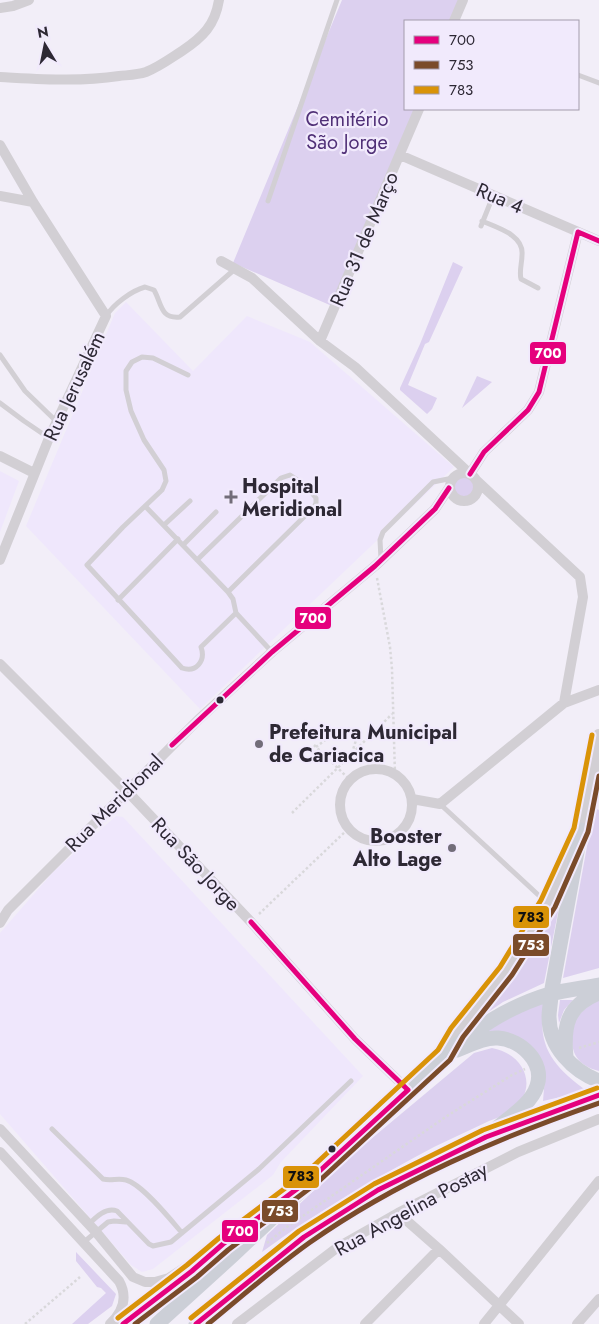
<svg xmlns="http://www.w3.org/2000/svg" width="599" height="1324" viewBox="0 0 599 1324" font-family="Jost,sans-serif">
<rect width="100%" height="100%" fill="#f2eef8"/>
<!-- built -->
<path fill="#efe7fc" d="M126 302 193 371 247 316 310 342 454 467 200 709 26 526 115 313Z
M0 471 19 481 0 532Z
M116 816 123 817 363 1076 281 1162 273 1175 153 1269 142 1272 131 1265 0 1114V933L54 871Z"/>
<!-- green -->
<path fill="#dcd0ef" d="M342 0H459L451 21H405V109H415L332 306 233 263Z
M453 262 463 267 429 342 425 344 408 385 437 398 432 409 427 414 400 390V388L420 344Z
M477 376 492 382 462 408Z
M450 487a13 13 0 1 1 26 0a13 13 0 1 1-26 0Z
M594 808 599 810V968L563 978Z
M563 887 544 983 503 1002 478 1019 504 988 526 955Z
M599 998V1071C570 1063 571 1046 572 1021L595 1000Z
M545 999C535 1045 552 1066 587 1091L543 1101 545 1077 543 1065 486 1031 501 1020Z
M560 1000H573L564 1010 559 1023 558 1015Z
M492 1048C526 1054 540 1090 510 1112 504 1116 496 1118 489 1121 471 1130 452 1138 434 1147 374 1179 317 1212 262 1252L267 1235 347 1159 474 1053Z
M76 1252 116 1294 112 1306 88 1324H72L106 1293 101 1288 97 1287 76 1261Z"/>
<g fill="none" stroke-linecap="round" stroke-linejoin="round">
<!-- path -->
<path stroke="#d9d8db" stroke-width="2.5" stroke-dasharray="2.5 2.5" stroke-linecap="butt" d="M377 578 390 647 392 669 395 775
M314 745 350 780
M316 747 333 734 350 732 356 740 352 753
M292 813 392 714
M259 914 348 829
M579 1048 599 1042
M267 1243 287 1227 447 1116 512 1075 525 1069
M25 1324 80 1277"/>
<!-- service -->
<path stroke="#d2cfd4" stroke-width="5" d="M578 75 599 83
M268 201 337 0
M482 221C498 228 524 235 522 255 522 263 519 271 521 279L538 288
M481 226 493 196
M106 316C114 304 131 291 145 287L154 290C162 304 160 319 180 317L235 269
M0 355 25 391 56 421
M188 375 153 358 142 357 132 362 126 371V390L131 411 144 440 164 470 166 481 162 490 123 527 87 565 182 668C196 673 206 661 201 647L236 613
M0 403 24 421 49 438
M145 506 228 592 233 599 236 613 272 652
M164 525 190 501
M183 545 216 512
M381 559 380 540 383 532 433 482 453 478
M197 560 281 478 290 475 305 485 316 498V503L314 507 228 592
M118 600 178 539
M440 804 547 903
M52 1129 103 1179C111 1181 118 1178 126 1180 142 1184 171 1220 182 1233
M89 1224C96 1217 106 1207 117 1211L149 1244 153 1246 171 1242 259 1169 351 1081
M84 1242 108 1222 114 1221 126 1222"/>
<!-- minor -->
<path stroke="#d2cfd4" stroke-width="10" d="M0 8 13 6 29 0
M454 21 463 0
M0 77C40 79 79 82 119 76 128 75 137 75 146 72 159 67 171 58 182 51 203 37 215 25 219 0
M0 145 33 202 106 316 49 438 0 560
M400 155 599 241
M0 196 33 202
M221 261 252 278 320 341 355 367 470 474 484 452 528 410 539 392 578 232
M320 341 419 109
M0 456 34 473
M450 487a14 14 0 1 1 28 0a14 14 0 1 1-28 0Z
M476 480 580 577 583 597 564 703
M0 664 127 791 251 922 355 1039 408 1090
M340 805a36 36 0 1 1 72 0a36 36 0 1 1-72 0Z
M412 799 440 804 564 703 599 690
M0 923 8 910 198 720 272 652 375 566 435 509 449 488
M0 1129 96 1232 133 1277 145 1282H155L169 1278 198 1259
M0 1152 119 1281C128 1297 123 1312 110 1324
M398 1213 439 1249 519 1324
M237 1324 338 1247 398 1213 518 1152 599 1119
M365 1324 439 1249
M484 1324 599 1181
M577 1324 599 1299"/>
<!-- secondary -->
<path stroke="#d2cfd4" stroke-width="14" d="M445 1053 468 1019 506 971 548 904 581 830 599 736
M123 1324 192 1271 223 1244 285 1199"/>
<!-- primary -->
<path stroke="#cccfd7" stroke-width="15" d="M581 830 551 994C551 1001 549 1010 549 1017 549 1047 573 1071 599 1081
M457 1050C470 1045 484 1037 498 1038 521 1040 545 1062 537 1086 531 1104 511 1116 497 1128
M566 1057C563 1026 567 1005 599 993
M157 1324 233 1255 444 1055C477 1028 507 1007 550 994 566 990 583 988 599 985
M196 1324 304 1237 378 1190 486 1137 553 1111 599 1095"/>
<!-- bus-1 casing -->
<g stroke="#f1eafc" stroke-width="9">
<path id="bus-1" d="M470 474 484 452 528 410 539 392 578 232 599 241
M172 745 272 652 375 566 435 509 449 488
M123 1324 192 1271 223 1244 313 1177 408 1090 355 1039 251 922
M196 1324 304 1237 378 1190 486 1137 599 1095"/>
</g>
<!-- bus-2 casing -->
<g stroke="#f1eafc" stroke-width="9">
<path id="bus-2" d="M135 1324 197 1277 228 1250 318 1182 450 1060 463 1037 512 975 555 907 588 832 599 776
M208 1324C241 1297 274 1268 309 1243 397 1181 498 1138 599 1103"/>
</g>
<!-- bus-3 casing -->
<g stroke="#f1eafc" stroke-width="9">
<path id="bus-3" d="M118 1318 187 1265 219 1238 308 1171 438 1050 451 1028 500 967 541 900 574 828 592 735
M191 1318 299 1231 374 1184 483 1130 597 1088"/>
</g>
<!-- bus-1 -->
<use href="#bus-1" stroke="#e5007d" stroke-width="5"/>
<!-- bus-2 -->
<use href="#bus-2" stroke="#7a4b2a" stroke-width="5"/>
<!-- bus-3 -->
<use href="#bus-3" stroke="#d99308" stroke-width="5"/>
</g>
<!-- markers -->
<g fill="#726d79" stroke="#f1eafc" stroke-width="2">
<path d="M228.5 489.5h5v5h5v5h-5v5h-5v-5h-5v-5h5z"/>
<circle cx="259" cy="744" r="5"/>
<circle cx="452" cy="848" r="5"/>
</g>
<g fill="#2d2834" stroke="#f1eafc" stroke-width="2">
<circle cx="220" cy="700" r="4.5"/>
<circle cx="332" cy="1149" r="4.5"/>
</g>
<g text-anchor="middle" stroke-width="4.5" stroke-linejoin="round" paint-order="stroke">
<!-- park labels -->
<g font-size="20" fill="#503077" stroke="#f1eafc">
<text x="347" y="126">Cemitério<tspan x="347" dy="23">São Jorge</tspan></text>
</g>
<!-- street labels -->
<g font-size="20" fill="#2d2834" stroke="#f1eafc">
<text transform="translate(500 198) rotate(23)" y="7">Rua 4</text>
<text transform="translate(364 239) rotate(-67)" y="7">Rua 31 de Março</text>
<text transform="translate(74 386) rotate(-65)" y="7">Rua Jerusalém</text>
<text transform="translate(114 803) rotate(-45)" y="7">Rua Meridional</text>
<text transform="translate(196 864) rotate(47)" y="7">Rua São Jorge</text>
<text transform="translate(411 1209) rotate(-29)" y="7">Rua Angelina Postay</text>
</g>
<!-- poi labels -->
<g font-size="20" font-weight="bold" fill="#2d2834" stroke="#f1eafc" text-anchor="start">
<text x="242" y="493">Hospital<tspan x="242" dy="23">Meridional</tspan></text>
<text x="269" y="739">Prefeitura Municipal<tspan x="269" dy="23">de Cariacica</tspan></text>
<text x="442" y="843" text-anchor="end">Booster<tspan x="442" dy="23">Alto Lage</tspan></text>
</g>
</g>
<g stroke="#f1eafc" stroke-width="2">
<rect x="529" y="341" width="38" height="24" rx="5" fill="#e5007d"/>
<rect x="294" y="606" width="38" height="24" rx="5" fill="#e5007d"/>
<rect x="512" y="905" width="38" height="24" rx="5" fill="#d99308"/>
<rect x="512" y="933" width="38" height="24" rx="5" fill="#7a4b2a"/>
<rect x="282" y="1165" width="38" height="24" rx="5" fill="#d99308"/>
<rect x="261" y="1199" width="38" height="24" rx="5" fill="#7a4b2a"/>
<rect x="221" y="1219" width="38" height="24" rx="5" fill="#e5007d"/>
</g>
<g font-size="14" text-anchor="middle" font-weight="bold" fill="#fff">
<text x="548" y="358">700</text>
<text x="313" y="623">700</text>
<text x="531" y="950">753</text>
<text x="280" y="1216">753</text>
<text x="240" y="1236">700</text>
</g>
<g font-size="14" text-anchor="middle" font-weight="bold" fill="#111">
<text x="531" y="922">783</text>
<text x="301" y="1181">783</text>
</g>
<!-- legend -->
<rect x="404" y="20" width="175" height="90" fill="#f1eafc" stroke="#a39cac"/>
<rect x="414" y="36" width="25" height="8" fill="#e5007d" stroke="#a39cac"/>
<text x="449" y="45" font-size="15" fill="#2d2834">700</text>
<rect x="414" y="61" width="25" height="8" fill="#7a4b2a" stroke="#a39cac"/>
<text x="449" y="70" font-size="15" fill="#2d2834">753</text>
<rect x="414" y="86" width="25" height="8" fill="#d99308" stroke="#a39cac"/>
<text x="449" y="95" font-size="15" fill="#2d2834">783</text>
<!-- north arrow -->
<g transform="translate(45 45) rotate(350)" stroke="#f1eafc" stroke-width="4" paint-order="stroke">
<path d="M0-4L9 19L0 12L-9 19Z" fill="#2d2834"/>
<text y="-8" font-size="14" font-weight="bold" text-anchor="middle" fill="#2d2834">N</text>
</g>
</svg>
